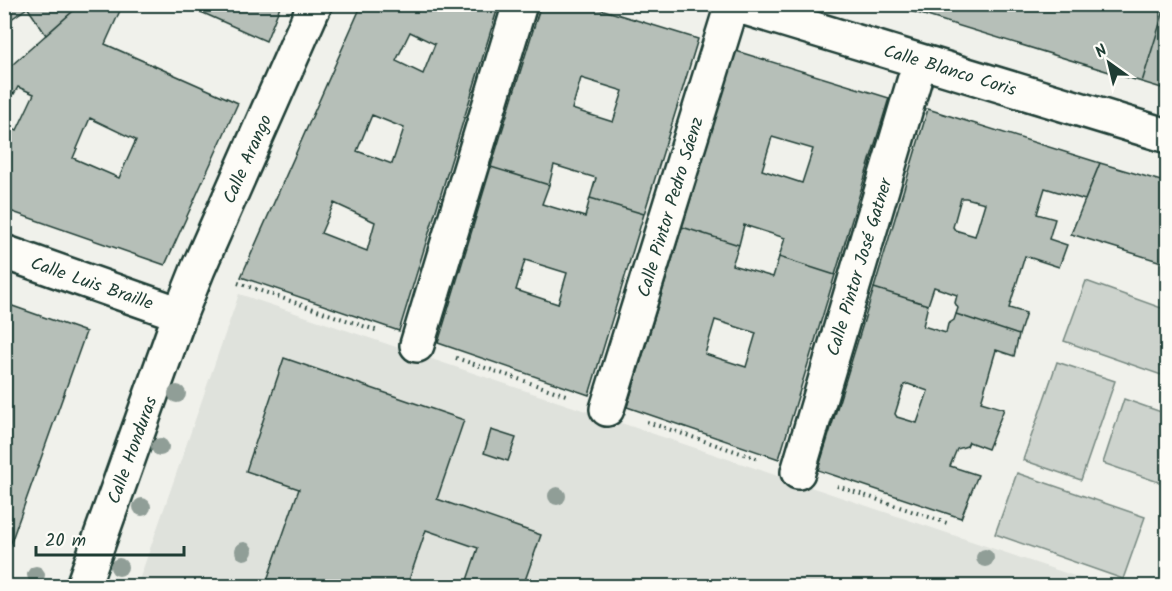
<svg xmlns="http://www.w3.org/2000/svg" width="1172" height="591" viewBox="0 0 1172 591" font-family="Kalam,sans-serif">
<rect width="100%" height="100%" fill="#f0f1eb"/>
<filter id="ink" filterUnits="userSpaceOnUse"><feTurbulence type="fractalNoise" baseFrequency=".0167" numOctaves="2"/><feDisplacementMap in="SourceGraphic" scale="12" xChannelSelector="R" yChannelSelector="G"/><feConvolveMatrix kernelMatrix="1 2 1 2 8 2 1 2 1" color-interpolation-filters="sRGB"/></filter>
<g filter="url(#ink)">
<!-- built -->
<path fill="#dfe2dc" d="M239 294 1104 586H137Z"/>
<!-- green -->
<path fill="#cdd3cd" stroke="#768880" stroke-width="1.5" d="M1086 281 1167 310V377L1064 341Z
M1057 362 1115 381 1081 480 1023 460Z
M1124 399 1167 414V485L1103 463Z
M1017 473 1145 517 1123 579 995 534Z"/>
<!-- building -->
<path fill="#b6bfb8" stroke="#1f3d34" stroke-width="1.5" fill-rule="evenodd" d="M4 4H25L27 8 4 24Z
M25 4H81L46 35Z
M81 4H123L105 44 238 103 165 265 4 209V124L17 130 34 94 18 87 14 94 4 89V72ZM90 118 136 140 119 178 73 158Z
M183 4H281L266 41Z
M362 4H499L399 331 241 277ZM410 32 435 44 423 74 396 61ZM372 115 404 128 392 164 357 151ZM334 203 375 222 367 251 321 233Z
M541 4H584L698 39 644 214 590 198 596 178 554 165 549 185 491 167ZM581 78 623 91 613 122 572 109Z
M888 4H1166L1142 82Z
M1166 4H1168V90L1142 82Z
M736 51 889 98 835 275 779 257 785 238 744 225 739 245 682 227ZM772 137 813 149 802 183 762 170Z
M928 109 1100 163 1085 200 1045 188 1037 214 1055 219 1049 239 1067 245 1059 267 1025 256 1009 308 1026 313 1019 335 956 314 958 308 955 303 957 295 934 287 928 305 874 288ZM961 198H966L985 203 975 236 955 230 953 227Z
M1100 163 1168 183V264L1071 234Z
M491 167 549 185 542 204 585 217 590 198 644 214 589 395 438 343ZM525 260 567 273 558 304 516 290Z
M682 227 739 245 732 265 773 277 779 257 835 275 779 459 627 407ZM715 320 756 333 746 367 705 354Z
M874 288 928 305 923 326 946 333 948 324 954 320 956 314 1019 335 1014 356 996 350 981 402 1004 409 988 449 969 442 967 446 957 449 950 466 978 475 961 518 818 470ZM908 384 928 391 917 423 897 417 895 414 904 385Z
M4 303 86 332 4 562Z
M284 358 464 420 437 499 541 535 523 586H465L478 548 426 530 407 586H265L299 489 246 471Z
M491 430 516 438 508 461 484 453Z"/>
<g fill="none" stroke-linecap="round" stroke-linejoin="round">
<!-- minor casing -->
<g stroke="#1f3d34" stroke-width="38">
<path id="minor" d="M732 4 1168 136
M4 252 180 314
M417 345 520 4
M607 409 732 5
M798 472 920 61
M83 586 180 314 198 269 315 4"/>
</g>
<!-- path -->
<path stroke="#1f3d34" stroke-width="4" stroke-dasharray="1.5 4.5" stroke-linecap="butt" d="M238 283 378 331
M456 358 566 395
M647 422 759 459
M837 486 950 524"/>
<!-- minor -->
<use href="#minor" stroke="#fdfcf7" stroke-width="33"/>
</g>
<!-- trees -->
<g fill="#909e97">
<circle cx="177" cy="394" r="9"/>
<circle cx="160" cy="447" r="9"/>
<circle cx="557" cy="496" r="9"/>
<circle cx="142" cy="507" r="9"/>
<circle cx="244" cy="551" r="9"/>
<circle cx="985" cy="558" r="9"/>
<circle cx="119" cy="567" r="9"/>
<circle cx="36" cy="575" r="9"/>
</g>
</g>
<g text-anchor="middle" stroke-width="4.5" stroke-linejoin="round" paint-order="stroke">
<!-- street labels -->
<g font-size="18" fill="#1f3d34" stroke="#fdfcf7">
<text transform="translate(950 70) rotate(17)" y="6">Calle Blanco Coris</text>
<text transform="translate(247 159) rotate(-66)" y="6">Calle Arango</text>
<text transform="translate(670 207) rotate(-73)" y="6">Calle Pintor Pedro Sáenz</text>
<text transform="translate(859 267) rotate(-73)" y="6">Calle Pintor José Gatner</text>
<text transform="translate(92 283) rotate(19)" y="6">Calle Luis Braille</text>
<text transform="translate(132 450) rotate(-70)" y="6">Calle Honduras</text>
</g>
</g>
<!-- margin -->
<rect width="1172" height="591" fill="none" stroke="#fdfcf7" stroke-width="24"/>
<rect x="12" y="12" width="1148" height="567" fill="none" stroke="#1f3d34" stroke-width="2" filter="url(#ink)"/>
<!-- north arrow -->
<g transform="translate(1109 63) rotate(326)" stroke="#fdfcf7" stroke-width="4.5" paint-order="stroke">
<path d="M0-4.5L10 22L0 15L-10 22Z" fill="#1f3d34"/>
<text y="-9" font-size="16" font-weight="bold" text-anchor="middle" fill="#1f3d34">N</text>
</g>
<!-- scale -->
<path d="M36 546v9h148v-9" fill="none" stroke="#1f3d34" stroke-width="3"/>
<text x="45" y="546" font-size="18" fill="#1f3d34" stroke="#fdfcf7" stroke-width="4.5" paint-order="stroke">20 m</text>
</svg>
